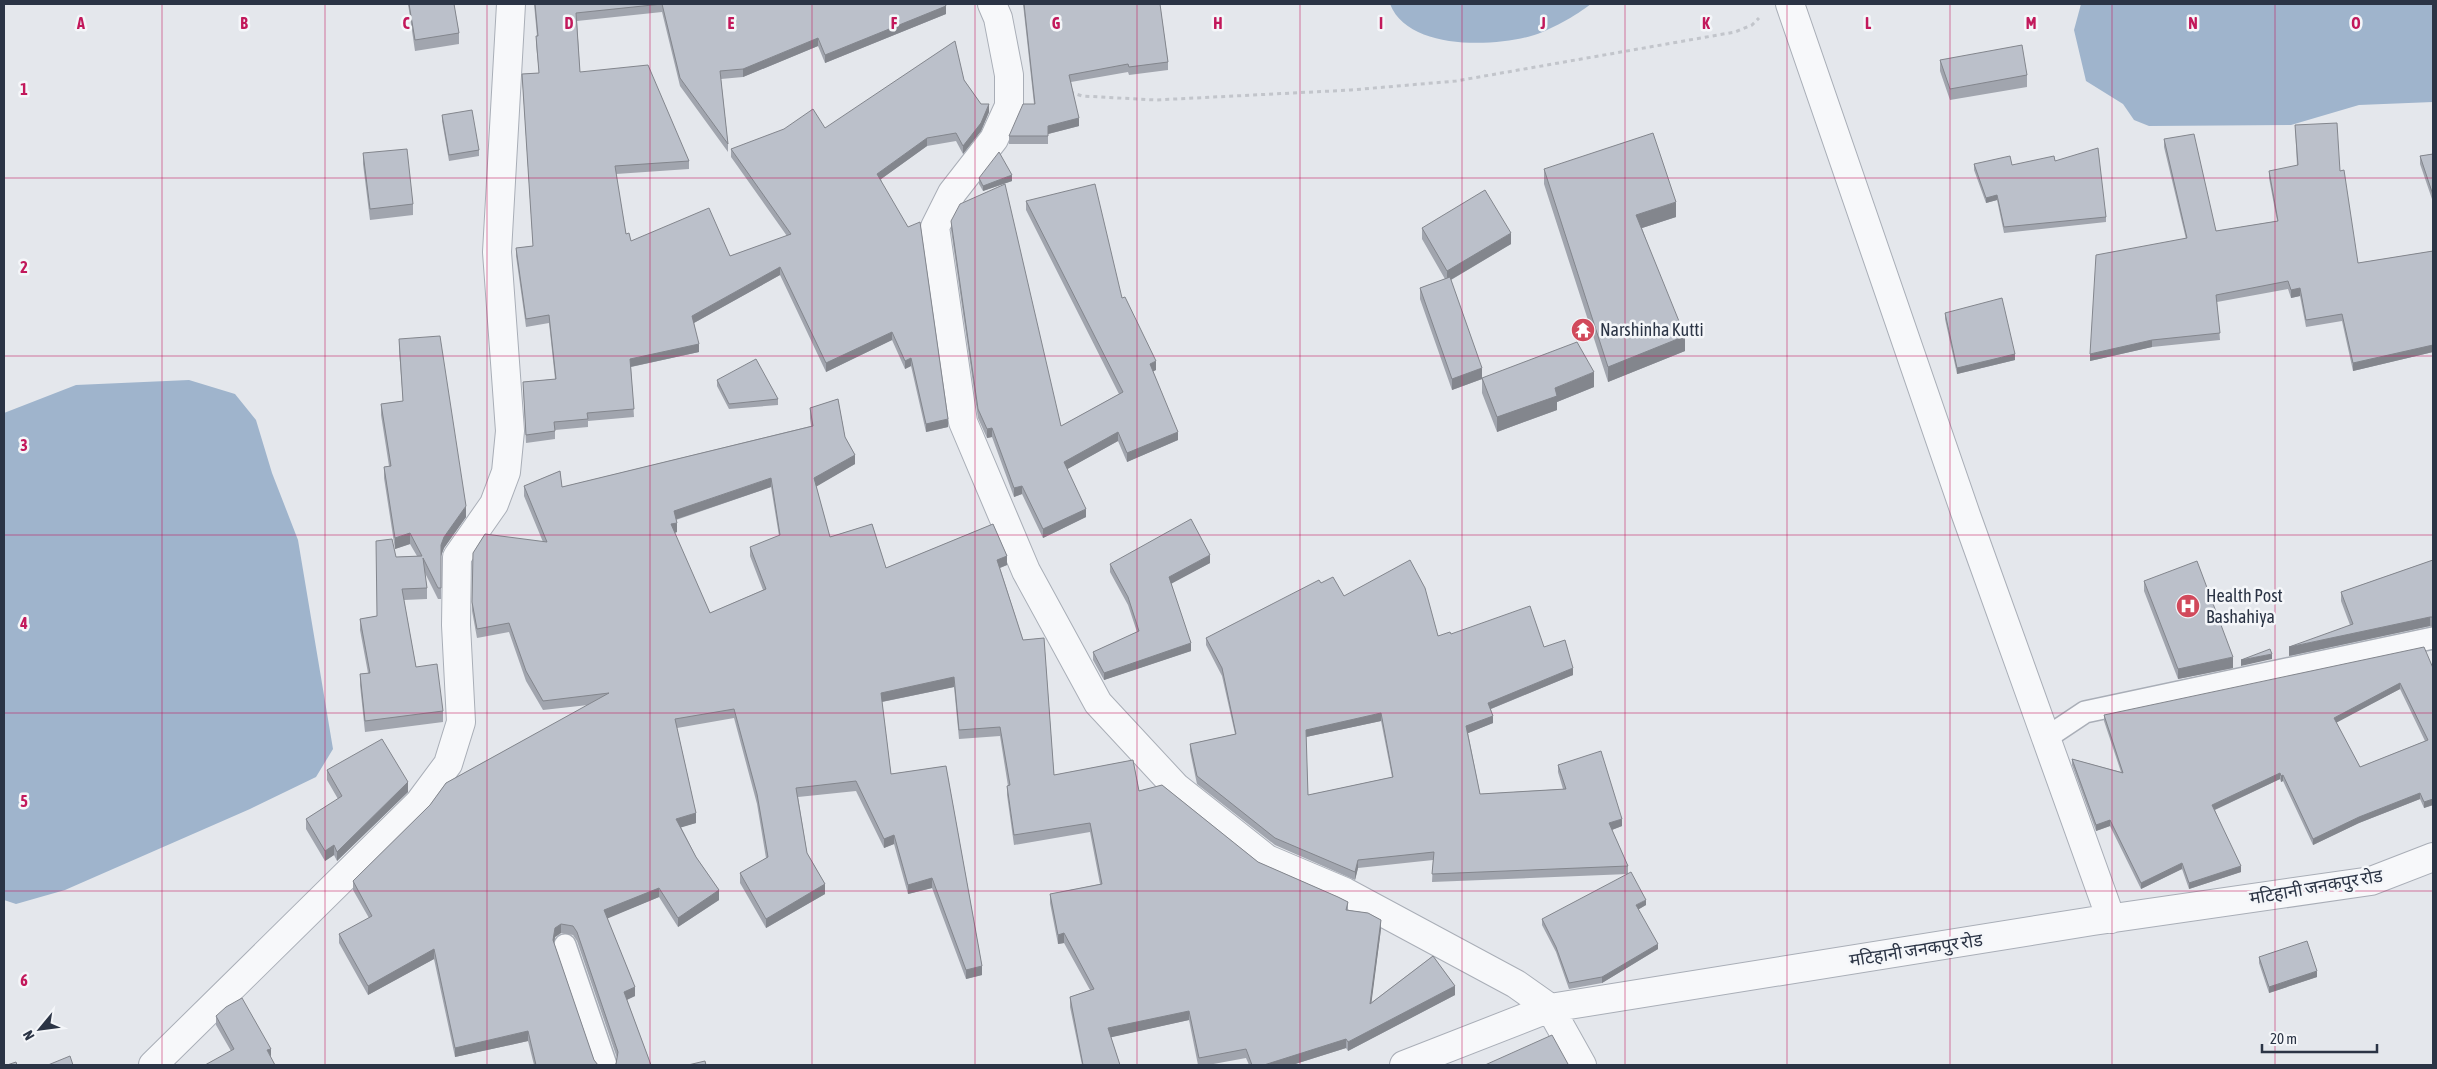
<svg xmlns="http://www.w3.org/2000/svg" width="2437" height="1069" viewBox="0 0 2437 1069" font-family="'Asap Condensed','Noto Sans Devanagari',sans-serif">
<rect width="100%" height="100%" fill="#e4e7ec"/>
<!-- water -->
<path fill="#9fb4cc" d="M1390 4H1591C1577 15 1549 31 1531 36 1491 47 1408 50 1390 4Z
M2081 4H2433V102L2359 105 2291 125 2149 126 2134 120 2123 104 2086 81 2074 30Z
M189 380 235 394 256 420 272 473 298 540 333 749 316 777 250 809 65 890 16 904 4 900V413L76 385Z"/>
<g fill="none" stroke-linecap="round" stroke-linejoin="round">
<!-- lane casing -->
<g stroke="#a9aeb7" stroke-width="24">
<path id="lane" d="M2046 738 2085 712 2433 638
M565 945 606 1065"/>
</g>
<!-- street casing -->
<g stroke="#a9aeb7" stroke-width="30">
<path id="street" d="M992 4 998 18 1009 75V106L994 139 952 193 935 227 963 422 1026 571 1098 703 1176 787 1267 859 1345 892 1516 984 1550 1008 1582 1065
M1790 4 1966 515 2111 919
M153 1065 419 803 448 764 461 722 456 625 457 557 494 504 506 472 510 431 497 252 511 4
M1404 1065 1550 1008 2093 921 2371 881 2433 857"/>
</g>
<!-- path -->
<path stroke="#c2c5cb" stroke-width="3" stroke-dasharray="4 4" stroke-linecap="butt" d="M1070 92 1082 96 1156 100 1351 90 1456 81 1735 32 1752 25 1759 18"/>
<!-- lane -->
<use href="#lane" stroke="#f7f8fa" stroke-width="21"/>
<!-- street -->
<use href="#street" stroke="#f7f8fa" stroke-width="28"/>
</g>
<!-- wall -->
<path fill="#a1a5ae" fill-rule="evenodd" d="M408 4H454L459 33V44L415 51Z
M534 4H945L946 14 825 63 818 46 743 77 721 79 728 144V152L680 86 662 12 577 21 580 72 689 161V169L616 174 626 234 631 241 730 256 787 236 731 157V149L825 128 964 80 981 104 989 112 981 131 963 154 956 141 927 146 881 179 948 427 926 432 911 366 905 369 892 340 826 372 780 275 694 323 699 352 631 367 634 417 588 421V427L555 430V439L526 443 523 382 555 379 549 323 526 327 516 256V248L533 246 522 74 539 73 536 44V36H537Z
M1023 4H1160L1168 62V70L1129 75 1128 72 1071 82 1079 126 1048 134V144H1009V136L1034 104Z
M1940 60 2027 75V87L1950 100 1940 71Z
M442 115 479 150V156L449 161 442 121Z
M2295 125 2340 171 2358 263 2433 251V352L2353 371 2342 321 2306 327 2300 296 2291 298 2288 289 2217 302 2220 340 2152 347 2090 361 2186 239 2164 147V139L2216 231 2277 221 2269 178V171L2297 166Z
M363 153 413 204V215L370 220 363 164Z
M2433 154V202L2420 164V156Z
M2055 161 2106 217V222L2004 233 1997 200 1986 203 1974 170V164L2012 165Z
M1544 169 1676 217 1642 228 1685 351 1608 382 1544 184Z
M979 178 1012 181 983 191 979 184Z
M1026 201 1122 298 1156 370 1153 371 1178 440 1127 462 1118 441 1067 469 1086 517 1043 538 1022 494 1014 497 992 437 987 438 978 418 951 230V221L1061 426 1119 394 1026 210Z
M1422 228 1511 244 1451 280 1482 379 1452 390 1420 299V288L1445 279 1422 239Z
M1945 313 2015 360 1957 374 1945 319Z
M399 339 466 517 444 548 441 556V599H438L425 573 427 588V599L404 600 416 667 443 711V722L365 732 360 685V674L368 673 360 630V619L377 616 396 557 417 556 410 544 395 549 384 478V467L389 466 381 415V404L403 401 399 350Z
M1482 378 1594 387 1557 402V410L1497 432 1482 393Z
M717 380 778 399V405L729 409 717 386Z
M838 399 845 437 855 455V464L816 486 830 537 872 524 886 568 993 524 1007 556V565L1000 568 1023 640 1044 638 1054 775 1133 760 1139 791 1162 785 1258 862 1338 897 1348 902V910L1368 913 1381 920V929L1371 1003 1433 956 1455 986V995L1348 1051 1346 1048 1292 1065H1249L1246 1058 1208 1065H1198L1189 1020 1111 1037 1120 1065H1082L1070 1007V997L1090 990 1064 943 1058 944 1050 903V894L1100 884 1090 832 1014 845 1007 795V786H1008L1000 736 959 739 954 687 882 702 891 774 946 766 982 966V975L966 979 932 888 908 894 894 844 884 848 856 791 798 797 807 853 825 884V894L766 928 740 883V873L766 858 757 804 734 718 677 728 696 813V823L681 827 696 857 719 890V900L678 927 659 897 607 918 635 987V996L627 1000 651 1065H613L616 1064 617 1058 577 941 573 935 561 933 555 937 554 943 594 1060 598 1065H534L528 1041 455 1057 434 959 368 995 339 943V934L369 918 353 890V881L430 805 446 783 588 705 543 710 526 681 509 632 477 638 472 611 473 553 485 534 543 542 524 496V486L560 471 562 487 811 426 810 418V408ZM771 487 779 536 750 547V556L763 590 710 613 674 533 677 532 676 520Z
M2433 560V627L2430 626 2289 656 2350 625 2341 601V592Z
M1210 563 1171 583 1191 651 1104 680 1093 660V652L1137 632 1128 605 1110 572V564Z
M2144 581 2233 668 2178 679 2144 591Z
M1321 583 1344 596 1438 636 1451 634 1544 647 1573 675 1491 709 1493 723 1468 733 1480 794 1563 789 1558 772V765L1622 826 1612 830 1628 866V874L1432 882 1433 860 1358 868 1355 880 1275 845 1197 784 1190 751V744L1235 734 1222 676 1206 645V638ZM1381 721 1392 777 1308 795 1306 737Z
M2433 668V805L2424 808 2420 799 2359 823 2313 845 2283 781 2281 782 2280 779 2215 810 2241 872 2189 889 2182 869 2141 889 2110 826 2096 831 2072 765V759L2121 772 2104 721V715ZM2400 689 2425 741 2360 767 2336 722Z
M327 770 408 792 337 861 334 855 325 861 306 829V819L338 799 327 780Z
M1646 905 1638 909 1658 949 1602 983 1569 989 1556 952 1542 925V919Z
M2259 957 2317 977 2269 993 2259 963Z
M216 1016 271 1056 231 1051 216 1025Z"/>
<!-- shaded-wall -->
<path fill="#83868d" d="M946 6V14L825 63V55Z
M818 38V46L743 77V69Z
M989 104V112L981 131 963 154V146Z
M1079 118V126L1048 134V126Z
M927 138V146L877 182V174Z
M1012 175V181L983 191V186Z
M1997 195V200L1986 203V198Z
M1676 202V217L1636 230V215Z
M1511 233V244L1447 282V271Z
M780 267V275L692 324V316Z
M2300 288V296L2291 298V290Z
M892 332V340L826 372V363Z
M1685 336V351L1608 382V367Z
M2152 340V347L2090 361V354Z
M699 344V352L630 367V359Z
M2433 345V352L2353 371V363Z
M2015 354V360L1957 374V368Z
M911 358V366L905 369V361Z
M1156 361V370L1150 373V364Z
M1482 368V379L1452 390V379Z
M1594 372V387L1557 402V410L1497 432V417L1555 388Z
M948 419V427L926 432V424Z
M992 428V437L987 438V429Z
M1118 432V441L1064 471V462Z
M1178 432V440L1127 462V453Z
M855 455V464L814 488V478Z
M771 478V487L674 520V511Z
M1022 486V494L1014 497V488Z
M466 506V517L444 548 441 556V599V545L444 537Z
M1086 509V517L1043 538V529Z
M677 523V532L671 534V524Z
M410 533V544L395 549V538Z
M1210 555V563L1169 585V577Z
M1007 556V565L997 569V560Z
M2430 617V626L2289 656V647Z
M1191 643V651L1104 680V673Z
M2272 654V659L2241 666V660Z
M2233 657V668L2178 679V669Z
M1573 668V675L1488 710V703Z
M954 677V687L881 702V693Z
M2400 683V689L2334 724V718Z
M1381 713V721L1306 737V730Z
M1493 716V723L1466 734V726Z
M2280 773V779L2212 811V805Z
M2283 775V781L2281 782V776Z
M408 782V792L337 861V852Z
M2420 793V799L2359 823 2313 845V839L2359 817Z
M2433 799V805L2424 808V802Z
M696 813V823L676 829V819Z
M1622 819V826L1609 831V823Z
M2110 820V826L2096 831V825Z
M894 835V844L884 848V839Z
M334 845V855L325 861V851Z
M1358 860V868L1355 880V872Z
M2182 863V869L2141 889V883Z
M2241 866V872L2189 889V883Z
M932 878V888L908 894V885Z
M825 884V894L766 928V919Z
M659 888V897L604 920V910Z
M719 890V900L678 927V918Z
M1646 900V905L1636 911V905Z
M1381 920V929L1370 1014V1004Z
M561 924V933L555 937 553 949V940L555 928Z
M1064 933V943L1058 944V935Z
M1658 944V949L1602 983V977Z
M434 949V959L368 995V986Z
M982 966V975L966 979V970Z
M2317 971V977L2269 993V987Z
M1455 986V995L1348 1051V1042Z
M635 987V996L624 1001V992Z
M1189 1011V1020L1108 1038V1028Z
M528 1031V1041L455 1057V1048Z
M1346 1039V1048L1292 1065H1264Z
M271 1049V1057L267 1050Z"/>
<!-- building -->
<path fill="#bbc0ca" stroke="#83868d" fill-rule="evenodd" d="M409 4H454L459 33 415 40Z
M535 4H945L946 6 825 55 818 38 743 69 720 71 728 144 680 78 662 4 576 13 580 72 648 65 689 161 615 166 626 234 629 233 631 241 709 208 730 256 791 234 731 149 784 129 813 109 825 128 955 41 964 80 981 104H989L981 123 963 146 956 133 927 138 877 174 908 227 920 222 948 419 926 424 911 358 905 361 892 332 826 363 780 267 692 316 699 344 630 359 634 409 587 413 588 419 554 422 555 431 526 435 523 382 556 379 549 315 526 319 516 248 533 246 522 74 539 73 536 36H538Z
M1024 4H1160L1168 62 1129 67 1128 64 1069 75 1079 118 1048 126V136H1009L1023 104H1035Z
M2022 45 2027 75 1950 89 1940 60Z
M472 110 479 150 449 155 442 115Z
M2337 123 2340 171 2344 170 2358 263 2433 251V345L2353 363 2342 314 2306 320 2300 288 2291 290 2288 281 2216 295 2220 333 2152 340 2090 354 2096 255 2187 238 2164 139 2194 134 2216 231 2278 221 2269 171 2298 165 2295 125Z
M1653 133 1676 202 1636 215 1685 336 1608 367 1544 169Z
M2098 148 2106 217 2004 227 1997 195 1986 198 1974 164 2010 156 2012 165 2054 156 2055 161Z
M407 149 413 204 370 209 363 153Z
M999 152 1012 175 983 186 979 178Z
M2433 154V195L2420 156Z
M1005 184 1061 426 1123 392 1026 201 1095 184 1122 298 1125 297 1156 361 1150 364 1178 432 1127 453 1118 432 1064 462 1086 509 1043 529 1022 486 1014 488 992 428 987 429 978 409 951 221 960 204Z
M1485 190 1511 233 1447 271 1422 228Z
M1450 277 1482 368 1452 379 1420 288Z
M2002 298 2015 354 1957 368 1945 313Z
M440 336 466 506 444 537 441 545V588H438L423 558 427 588 402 589 416 667 437 664 443 711 365 721 360 674 370 673 360 619 377 616 376 541 392 539 396 557 422 556 410 533 395 538 384 467 391 466 381 404 403 401 399 339Z
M1577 342 1594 372 1555 388 1557 396 1497 417 1482 378Z
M756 359 778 399 729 404 717 380Z
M838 399 845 437 855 455 814 478 830 537 872 524 886 568 993 524 1007 556 997 560 1023 640 1044 638 1054 775 1133 760 1139 791 1162 785 1258 862 1338 897 1348 902 1346 910 1368 913 1381 920 1370 1004 1433 956 1455 986 1348 1042 1346 1039 1264 1065H1252L1246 1049 1199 1058 1189 1011 1108 1028 1120 1065H1083L1070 997 1094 989 1064 933 1058 935 1050 894 1102 884 1090 823 1014 835 1007 786 1010 785 1000 727 959 730 954 677 881 693 891 774 946 766 982 966 966 970 932 878 908 885 894 835 884 839 856 781 796 788 807 853 825 884 766 919 740 873 768 857 757 794 734 709 675 719 696 813 676 819 696 857 719 890 678 918 659 888 604 910 635 987 624 992 651 1065H613L616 1064 618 1052 577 932 573 926 561 924 555 928 553 940 594 1060 598 1065H536L528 1031 455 1048 434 949 368 986 339 934 372 916 353 881 430 805 446 783 609 693 543 701 526 671 509 623 477 629 472 602 473 553 485 534 547 542 524 486 560 471 562 487 813 426 810 408ZM771 478 780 535 750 547 766 589 710 613 671 524 677 523 674 511Z
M1191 519 1210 555 1169 577 1191 643 1104 673 1093 652 1139 631 1128 597 1110 564Z
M1410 560 1425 588 1438 636 1450 632 1451 634 1530 606 1544 647 1565 640 1573 668 1488 703 1493 716 1466 726 1480 794 1566 789 1558 765 1601 751 1622 819 1609 823 1628 866 1432 874 1434 852 1358 860 1355 872 1275 838 1197 776 1190 744 1236 734 1222 668 1206 638 1319 580 1321 583 1333 577 1344 596ZM1381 713 1393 777 1308 795 1306 730Z
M2433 560V617H2430L2289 647 2353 624 2341 592Z
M2197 561 2233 657 2178 669 2144 581Z
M2424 647 2433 668V799L2424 802 2420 793 2359 817 2313 839 2283 775 2281 776 2280 773 2212 805 2241 866 2189 883 2182 863 2141 883 2110 820 2096 825 2072 759 2123 773 2104 715ZM2400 683 2428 740 2360 767 2334 718Z
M2270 649 2272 654 2241 660Z
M382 739 408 782 337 852 334 845 325 851 306 819 342 796 327 770Z
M1631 872 1646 900 1636 905 1658 944 1602 977 1569 983 1556 947 1542 919Z
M2307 941 2317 971 2269 987 2259 957Z
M242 998 271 1049 267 1050 275 1065H205L234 1049 216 1016 226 1007Z
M1552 1035 1568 1064 1566 1065H1485Z
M70 1056 73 1065H48Z
M705 1061 706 1065H688Z
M16 1062 17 1065H7Z"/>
<!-- grid -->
<path fill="none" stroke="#c2185b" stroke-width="1" stroke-opacity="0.55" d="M162 4V1065M325 4V1065M487 4V1065M650 4V1065M812 4V1065M975 4V1065M1137 4V1065M1300 4V1065M1462 4V1065M1625 4V1065M1787 4V1065M1950 4V1065M2112 4V1065M2275 4V1065M4 178H2433M4 356H2433M4 535H2433M4 713H2433M4 891H2433"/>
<!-- icons -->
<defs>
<g id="temple-disc" transform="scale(1.25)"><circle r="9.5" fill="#d1495b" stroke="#f4f6f9"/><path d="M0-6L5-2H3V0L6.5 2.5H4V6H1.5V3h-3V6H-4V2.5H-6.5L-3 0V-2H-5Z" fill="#fff"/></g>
<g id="hospital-disc" transform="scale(1.25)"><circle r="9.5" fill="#d1495b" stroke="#f4f6f9"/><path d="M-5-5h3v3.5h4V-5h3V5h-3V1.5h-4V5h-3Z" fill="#fff"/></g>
</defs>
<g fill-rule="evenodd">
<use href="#temple-disc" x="1583" y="330"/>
<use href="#hospital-disc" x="2188" y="606"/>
</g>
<g text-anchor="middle" stroke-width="5" stroke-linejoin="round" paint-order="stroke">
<!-- poi labels -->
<g font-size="18" fill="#2b3445" stroke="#f4f6f9" text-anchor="start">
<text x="1600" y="336">Narshinha Kutti</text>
<text x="2206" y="602">Health Post<tspan x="2206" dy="21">Bashahiya</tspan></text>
</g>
<!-- street labels -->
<g font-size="18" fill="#2b3445" stroke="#f4f6f9">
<text transform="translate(2316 887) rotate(-10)" y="6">मटिहानी जनकपुर रोड</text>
<text transform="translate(1916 950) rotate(-9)" y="6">मटिहानी जनकपुर रोड</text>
</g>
</g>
<g font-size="16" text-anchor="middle" font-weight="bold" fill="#c2185b" stroke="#f4f6f9" stroke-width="5" stroke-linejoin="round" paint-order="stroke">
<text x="81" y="29">A</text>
<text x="244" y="29">B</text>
<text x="406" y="29">C</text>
<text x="569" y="29">D</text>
<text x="731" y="29">E</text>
<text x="894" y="29">F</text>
<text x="1056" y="29">G</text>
<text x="1218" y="29">H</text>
<text x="1381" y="29">I</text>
<text x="1543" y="29">J</text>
<text x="1706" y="29">K</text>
<text x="1868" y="29">L</text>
<text x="2031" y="29">M</text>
<text x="2193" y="29">N</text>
<text x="2356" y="29">O</text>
<text x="24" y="95">1</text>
<text x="24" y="273">2</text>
<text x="24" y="451">3</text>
<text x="24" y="629">4</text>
<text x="24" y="807">5</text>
<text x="24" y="986">6</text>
</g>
<!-- border -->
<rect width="2437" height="1069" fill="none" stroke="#2b3445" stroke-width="10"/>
<!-- north arrow -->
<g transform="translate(40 1029) rotate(241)" stroke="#f4f6f9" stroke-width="4" paint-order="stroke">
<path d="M0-4L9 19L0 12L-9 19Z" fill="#2b3445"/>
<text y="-8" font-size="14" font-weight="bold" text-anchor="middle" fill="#2b3445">N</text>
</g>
<!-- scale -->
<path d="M2262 1044v8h115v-8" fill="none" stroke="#2b3445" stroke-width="2.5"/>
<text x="2270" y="1044" font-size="15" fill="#2b3445" stroke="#f4f6f9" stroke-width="4" paint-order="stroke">20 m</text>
</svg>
